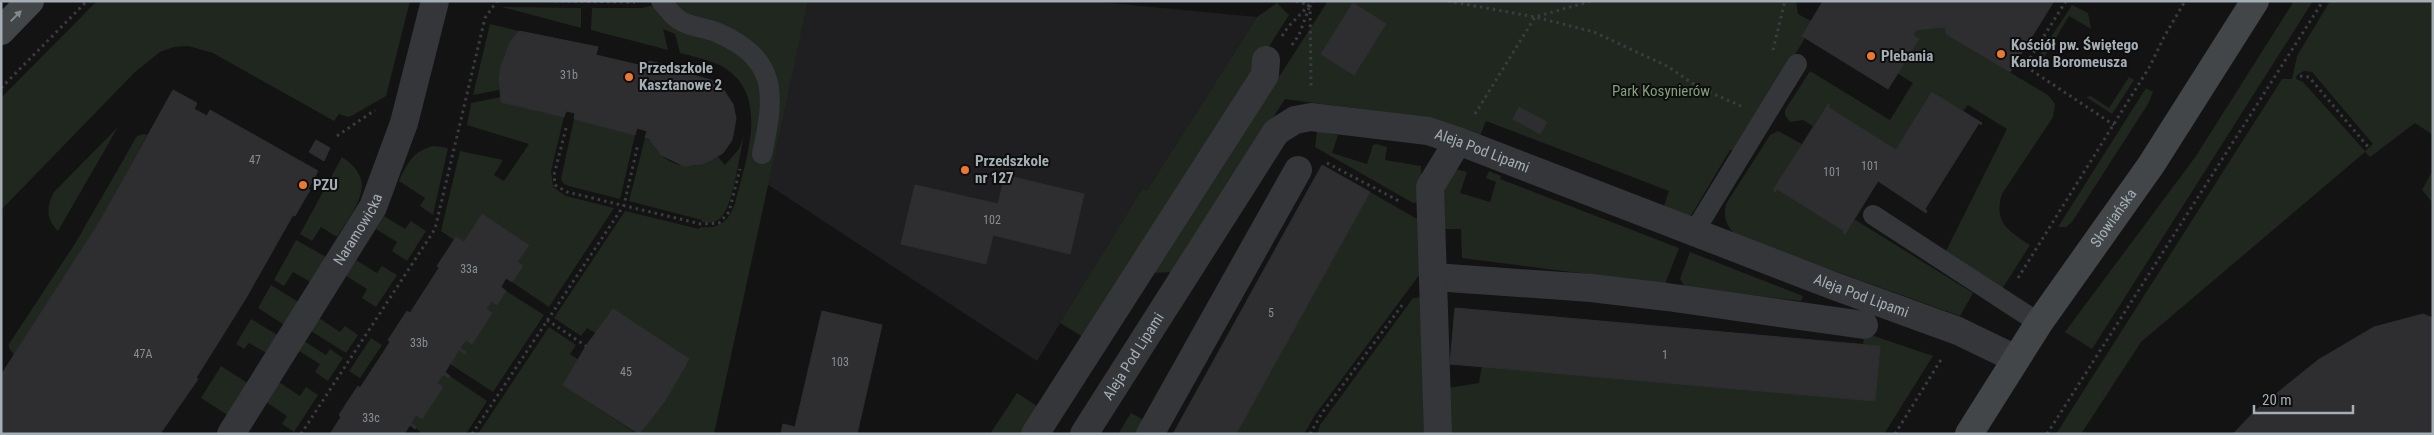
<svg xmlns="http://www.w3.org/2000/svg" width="2434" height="435" viewBox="0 0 2434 435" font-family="'Roboto Condensed',sans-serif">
<rect width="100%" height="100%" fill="#131314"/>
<!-- built -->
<path fill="#1f1f21" d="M808 1H1089L1257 17 1147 190 1142 189 1037 361 767 184Z"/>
<!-- green -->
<path fill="#20271f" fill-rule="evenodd" d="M97 1H410L386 96 353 115 348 117 339 114 334 121 213 53 188 46 174 47 160 52 135 72 1 210V98Z
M670 1H808L714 434H639L597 334 587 328 581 336 554 318 625 211 699 229 701 227C719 229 728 222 735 204 745 160 774 90 717 64 705 59 692 56 680 53L675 34 663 29 668 50 591 30 592 8H642Z
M1328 1H1796L1798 14 1811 21 1802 35 1805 38 1737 150H1730L1689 219 1663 209 1669 191 1486 121 1479 138 1414 116 1285 99 1174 272 1152 273Z
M2294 1H2313L2092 349 2065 332 2196 156Z
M2330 1H2433V135L2415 123 2370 157 2365 152 2141 342 2081 434H2056L2282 79H2292L2297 56ZM2304 71 2312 72 2373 144 2365 151 2303 82 2296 79 2297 75Z
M1277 3 1289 15 1085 338 1060 323 1142 189 1147 190 1257 17Z
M2072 5 2088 13 2091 29 2069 16 2039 66 2036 60Z
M502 7 581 8V28Z
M490 24 519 31C505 49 498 67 499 90L473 95Z
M1945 27 1946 34 2048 95 2055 104 2053 117 2002 194C1993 223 2009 231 2030 245L2002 289 1945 253 2007 129 1968 105 1963 111 1933 92 1896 150 1828 107V104L1813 126 1803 120 1790 122 1785 115V110L1810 71 1890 120 1913 83 1897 73 1916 30Z
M2129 77 2134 80 2112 114 2086 97 2091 96 2109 108Z
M2146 88 2153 92 2148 104 2072 222 2066 227H2058Z
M501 97 502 102 564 117 551 171 553 187 566 196 614 208 549 307 512 282 523 266 517 262 528 244 482 214 464 242 454 240 441 231 460 151 503 160 494 175 504 181 529 144 467 125 471 103Z
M574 119 635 135 620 199 569 186 564 184 561 179Z
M118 127 58 231C46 219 46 207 54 192Z
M1317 131 1338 135 1332 153 1367 164 1373 145 1376 144 1387 147 1385 160 1421 166 1422 201 1413 203 1315 147Z
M1778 131 1802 144 1774 190 1777 189 1844 231 1845 234 1854 219 1973 293 1960 316 1737 236C1726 226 1723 218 1726 204L1770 135Z
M144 134 147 135 100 221 14 355 9 348V344L76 242 137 136Z
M744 135C740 153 733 203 723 215 718 223 710 223 702 222V220L629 201 645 138C651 140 654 148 658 152 674 170 699 169 718 157L725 165 739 149Z
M434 146 448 148 433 215 420 206 425 198 399 181C407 163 414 150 434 146Z
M342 157C380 181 354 209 337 237L321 227 312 241 300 234Z
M1455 169 1467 172 1460 193 1490 202 1496 182 1486 178 1489 171 1501 176 1500 179 1679 248 1665 284 1462 258 1461 229H1441L1440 179Z
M2433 170V203L2422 190Z
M1370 192 1417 219 1423 270 1315 415 1304 434H1236Z
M384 216 405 229 411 221 426 231 407 261 392 251 397 242 376 229Z
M296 240 328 258 312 283 293 272 284 286 274 280Z
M1690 252 1803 296 1801 301 1685 287 1680 279Z
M356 260 377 273 382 266 397 275 376 307 362 298 367 289 346 276Z
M271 285 300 303 286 326 258 308Z
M506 291 544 315 493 392 450 364 459 350 466 352 460 348 492 301 497 304Z
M1425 297 1429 434H1317L1320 425 1413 298Z
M319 318 340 332 345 326 358 335 346 353 311 331Z
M251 319 279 336 268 354 249 343 244 349 236 344Z
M549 327 576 345 570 354 579 360 563 385 637 434H478Z
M1865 333 1933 356 1884 434H1448L1447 388 1479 383 1482 366 1875 401 1880 346 1863 344Z
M371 338 382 345 360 378 349 371Z
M304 341 326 355 330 349 343 358 328 381 315 372 320 364 299 351Z
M221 366 249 384 229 416 201 398Z
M443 375 448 378 450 376 487 401 466 434H422L411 423 416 415 422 418 443 387 437 383Z
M279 382 300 396 306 387 318 395 294 432 282 424 287 416 266 402Z
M1017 393 1040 408 1024 434H990Z
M1131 413 1147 422 1141 434H1118Z"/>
<!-- building -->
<path fill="#2e2e30" stroke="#2d2e30" d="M1823 1H1857L1919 39 1888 89 1802 36Z
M1857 1H2054L2010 72 1946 34 1945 27 1916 30 1913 36Z
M1353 3 1386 24 1354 75 1321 54Z
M519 31 598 47 596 55 647 67 649 61 683 69 682 72 711 80 723 89 733 104 736 119 732 140 723 153 710 161 702 164 684 166 661 155 648 138H645L647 131 637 128 635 135 574 119 575 113 566 111 564 117 501 102 499 79 501 66 510 42Z
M173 90 197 103 194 109 207 116 210 110 318 171 308 189 310 190 295 216 293 215 246 298 196 378 198 379 160 434H1V375L100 221Z
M1932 92 1982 123 1981 125 1979 123 1925 209 1927 211 1926 213 1878 181 1845 234 1843 233 1844 231 1777 189 1775 192 1773 190 1828 104 1830 105 1828 107 1896 150Z
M1519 107 1547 122 1540 134 1513 119Z
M316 140 330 148 324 161 309 152Z
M1322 165 1370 192 1236 434H1173Z
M1005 175 1084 194 1070 254 993 235 986 264 901 244 915 185 998 204Z
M482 214 529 245 517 262 523 266 512 282 506 278 501 287 506 291 497 305 492 301 486 309 492 313 472 344 466 340 460 348 466 352 465 354 459 350 445 372 450 376 449 378 443 375 437 383 443 387 422 419 416 415 411 423 416 427 415 429 410 425 404 434H330L341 417 339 415 348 401 358 386 360 388 390 342 388 340 407 311 410 313 439 268 437 266 456 237 464 242Z
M1455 308 1880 346 1875 401 1450 364Z
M613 309 689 359 665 401 639 434 563 385 586 346Z
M822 311 882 325 857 434H781L783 424 795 427Z
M2423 314 2433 318V434H2233L2256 410 2318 360 2374 327Z"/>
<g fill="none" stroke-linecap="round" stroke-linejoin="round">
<!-- path -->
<path stroke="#3a3d40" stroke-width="3" stroke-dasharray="2.5 4" stroke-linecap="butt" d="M555 1 635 2
M1296 1 1309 5
M1448 1 1535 17 1594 32 1667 66 1698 87 1741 106
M2066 1 2025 66 2114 125
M1310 5 1311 87
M1282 36 1288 27 1313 1
M1292 45 1299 35 1309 8
M1773 50 1785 1
M2300 76 2309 77 2369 148
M1 88 87 1
M1475 114 1535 17 1591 1
M566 128 554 175 555 185 567 192 701 224 719 223 729 212 740 169
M337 136 375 110
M1327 163 1399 201
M2018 278 2150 66 2164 37 2185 1
M547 320 586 346
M301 434 435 229 485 18 497 1
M472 434 624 205 638 144
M1310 434 1322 413 1403 304
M1895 434 1942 358
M2047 434 2323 1"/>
<!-- lane -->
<path stroke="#343639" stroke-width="20" d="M661 1C667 8 675 19 683 22 693 27 705 28 716 32 779 59 775 95 762 154
M1873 215 2039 323
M1694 232 1797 64"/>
<!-- street -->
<g stroke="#343639" stroke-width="28">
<path d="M1434 277 1591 288 1667 297 1864 325"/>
<path id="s1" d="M231 434 373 207 404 123 435 1"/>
<path d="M1035 434 1265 75 1266 60"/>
<path id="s2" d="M1084 434 1276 132 1295 120 1311 117 1428 131 1458 141 1834 286 1958 331 2016 359"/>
<path d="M1150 434 1298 170"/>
<path d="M1438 434 1430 187 1458 141"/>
</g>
<!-- secondary -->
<g stroke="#424649" stroke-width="28">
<path d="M1 31 30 1"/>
<path id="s3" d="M1969 434 2039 323 2151 165 2255 1"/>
</g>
</g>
<!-- one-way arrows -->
<defs><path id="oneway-solid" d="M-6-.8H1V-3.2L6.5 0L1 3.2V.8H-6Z" transform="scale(1.25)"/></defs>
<use fill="#828a8f" href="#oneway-solid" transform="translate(16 16) rotate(-45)"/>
<!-- markers -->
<g fill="#ed7832" stroke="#0e0e0f" stroke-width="2">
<circle cx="2001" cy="54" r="5"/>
<circle cx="1871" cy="56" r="5"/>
<circle cx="629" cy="77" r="5"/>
<circle cx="965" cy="170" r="5"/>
<circle cx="303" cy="185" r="5"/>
</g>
<g text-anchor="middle" stroke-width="4" stroke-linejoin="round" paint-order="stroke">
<!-- number labels -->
<g font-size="12" fill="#868e93">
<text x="569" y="79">31b</text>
<text x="255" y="164">47</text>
<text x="1870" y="170">101</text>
<text x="1832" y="176">101</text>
<text x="992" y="224">102</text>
<text x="469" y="273">33a</text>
<text x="1271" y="317">5</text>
<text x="419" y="347">33b</text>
<text x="143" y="358">47A</text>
<text x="1665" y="359">1</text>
<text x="840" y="366">103</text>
<text x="626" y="376">45</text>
<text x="371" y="422">33c</text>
</g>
<!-- poi labels -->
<g font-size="15" font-weight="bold" fill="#a4aeb4" stroke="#0e0e0f" text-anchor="start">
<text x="2011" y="50">Kościół pw. Świętego<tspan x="2011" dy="17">Karola Boromeusza</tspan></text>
<text x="1881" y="61">Plebania</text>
<text x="639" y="73">Przedszkole<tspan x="639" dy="17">Kasztanowe 2</tspan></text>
<text x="975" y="166">Przedszkole<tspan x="975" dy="17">nr 127</tspan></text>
<text x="313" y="190">PZU</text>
</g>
<!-- park labels -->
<g font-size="15" fill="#849f7c" stroke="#0e0e0f">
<text x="1661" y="96">Park Kosynierów</text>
</g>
<!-- street labels -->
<g font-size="15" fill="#a4aeb4" stroke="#0e0e0f">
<text dy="5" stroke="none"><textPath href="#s2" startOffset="572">Aleja Pod Lipami</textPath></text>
<text dy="5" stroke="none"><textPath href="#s3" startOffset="260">Słowiańska</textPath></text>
<text dy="5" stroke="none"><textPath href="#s1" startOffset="241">Naramowicka</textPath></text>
<text dy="5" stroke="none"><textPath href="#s2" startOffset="978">Aleja Pod Lipami</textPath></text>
<text dy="5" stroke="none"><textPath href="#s2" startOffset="92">Aleja Pod Lipami</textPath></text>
</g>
</g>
<!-- border -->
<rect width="2434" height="435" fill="none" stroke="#a4aeb4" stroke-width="5"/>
<!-- scale -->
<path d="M2254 405v8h99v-8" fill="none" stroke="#a4aeb4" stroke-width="2.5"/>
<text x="2262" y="405" font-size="15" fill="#a4aeb4" stroke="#0e0e0f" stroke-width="4" paint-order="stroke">20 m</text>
</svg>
